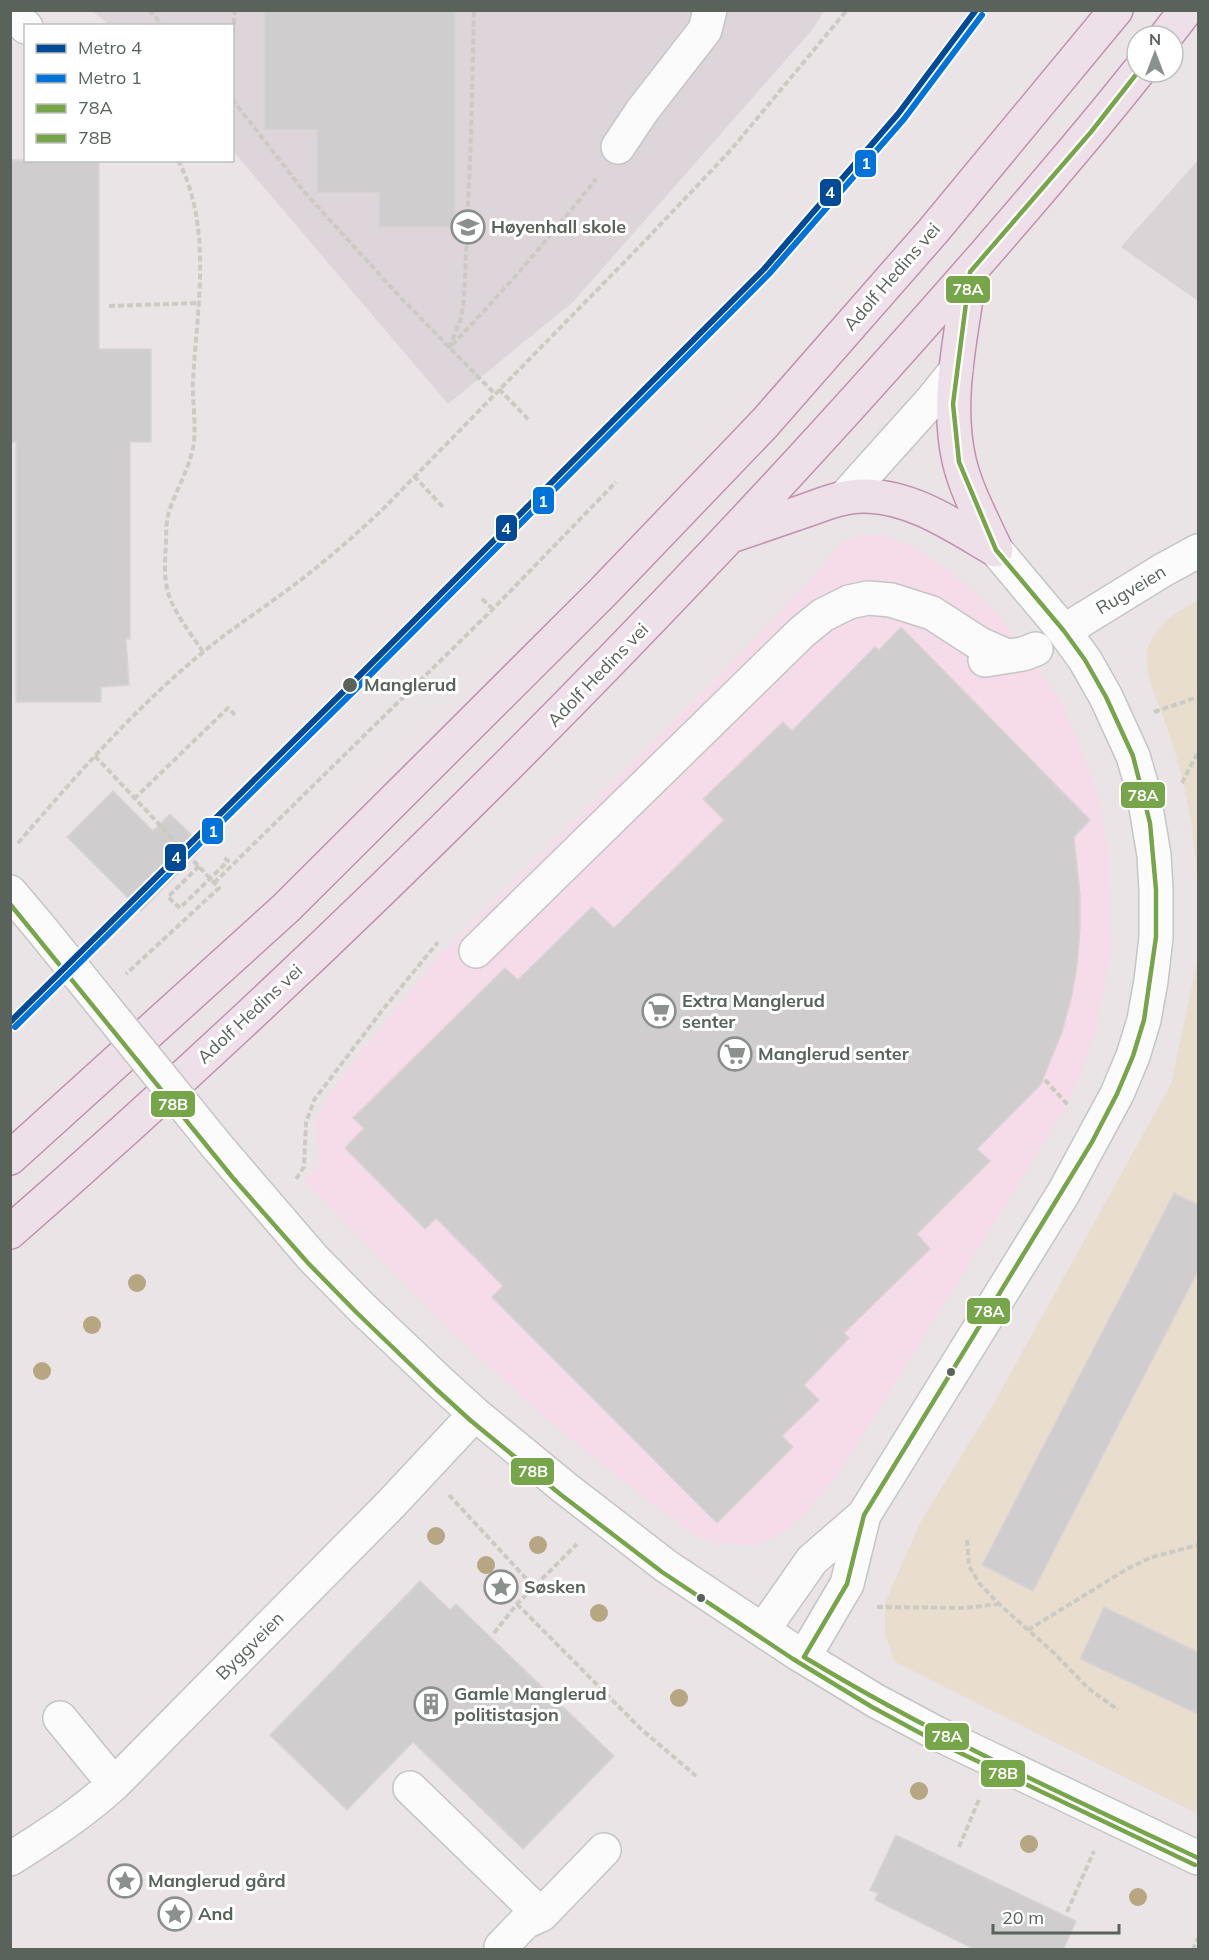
<svg xmlns="http://www.w3.org/2000/svg" width="1209" height="1960" viewBox="0 0 1209 1960" font-family="Mulish,sans-serif">
<rect width="100%" height="100%" fill="#eae4e7"/>
<!-- commercial -->
<path fill="#f6dbe9" d="M862 535 888 536 909 545 943 566 969 587 997 613 1060 699 1089 768 1100 804 1109 859 1110 958 1094 1037 1074 1090 1059 1118 842 1469 806 1513 783 1533 759 1544 736 1545 712 1542 695 1535 641 1495 550 1422 455 1335 304 1180 319 1166 317 1127 314 1125 328 1097 355 1060 437 959 714 682 824 566 828 558 842 543Z"/>
<!-- industrial -->
<path fill="#dad4d7" d="M1198 160V301L1121 247Z"/>
<!-- education -->
<path fill="#ded5da" d="M92 11H824L812 30 573 302 448 404 233 151 232 26 110 25Z"/>
<!-- green -->
<path fill="#e9dece" d="M1198 600V902C1196 832 1185 772 1159 706 1152 690 1142 662 1149 645 1160 620 1176 613 1198 600Z
M1198 957V1814L895 1662 885 1633V1603L921 1521 994 1403 1171 1084Z"/>
<!-- building -->
<path fill="#d0cdce" stroke="#dad3d6" stroke-width="1.5" d="M264 10H455V227H379V193H317V130H264Z
M10 160H99V349H151V442H130V639H126L129 685 101 687V702H16V442H11Z
M901 627 1090 820 1074 837 1080 894V930L1077 966 1072 995 1062 1032 1041 1084 977 1149 990 1161 917 1234 930 1249 844 1333 849 1338 804 1385 819 1400 782 1436 793 1447 717 1523 492 1297 503 1286 436 1218 425 1229 345 1148 364 1128 353 1118 505 968 518 980 592 907 614 928 724 820 703 799 783 722 792 731 875 647 879 650Z
M113 791 153 831 170 814 204 847 141 911 67 837Z
M1174 1193 1198 1205V1271L1033 1591 982 1565Z
M420 1581 450 1610 456 1604 614 1756 523 1849 413 1742 347 1810 270 1735Z
M1104 1607 1198 1652V1714L1080 1659Z
M896 1835 1076 1921 1063 1950H976L875 1900 878 1893 870 1890Z"/>
<g fill="none" stroke-linecap="round" stroke-linejoin="round">
<!-- minor casing -->
<g stroke="#c4c5c4" stroke-width="36">
<path id="minor" d="M10 13 26 27
M618 147 642 111 705 30 710 10
M844 498 931 401 956 370
M1064 631 1163 570 1198 551
M985 660 1023 654 1036 649
M10 892 38 925
M476 951 802 632 823 615 849 602 868 598 891 600 932 613 980 644 1007 656
M216 1145 313 1258 362 1308 441 1383 475 1414 565 1488 666 1566 797 1653 876 1701 936 1733 1198 1858
M763 1630 812 1560 864 1515
M804 1657 847 1584 864 1515 1064 1192 1117 1094 1133 1056 1144 1020 1151 981 1156 937V890L1154 855 1143 790 1133 756 1106 697 1085 660 1064 631 996 550
M60 1718 114 1784
M410 1788 541 1915
M10 1859C47 1836 82 1813 114 1784L391 1504 475 1414
M501 1947 525 1922 541 1915 604 1850"/>
</g>
<!-- highway casing -->
<g stroke="#c291ae" stroke-width="36">
<path id="highway" d="M1166 36 1186 10
M970 272C962 334 945 398 959 460 966 491 983 521 996 550
M734 535C758 527 781 519 804 511 824 504 845 495 866 496 914 497 956 527 996 550
M10 1158 286 908 603 592 765 423 934 230 1116 10
M10 1232C256 1017 489 791 713 554 806 456 897 355 986 253 1038 193 1089 134 1138 72"/>
</g>
<!-- path -->
<path stroke="#cbcbc4" stroke-width="4" stroke-dasharray="6 3" stroke-linecap="butt" d="M149 10 163 26
M232 42 235 10
M232 99 306 194 402 299 495 394
M178 160C213 227 197 308 193 380 192 402 197 427 193 448 188 472 176 489 169 512 166 522 166 533 166 544 165 561 163 581 170 598 177 617 192 635 203 652
M109 306 198 303
M452 345C503 292 550 237 596 179
M449 348 461 318 464 299 471 137 474 10
M499 389 529 420
M414 476 443 507
M482 599 493 609
M1154 712 1198 697
M95 756 219 888 126 974
M1182 783 1198 752
M134 799 228 708 235 715
M18 843C76 776 134 709 202 653 233 627 267 606 298 582 327 560 354 536 381 511L641 245 730 151 847 10
M199 866 168 897 180 908 228 861 222 856
M214 883 493 609 616 482
M1045 1080 1068 1105
M296 1179 304 1167 306 1123 314 1100 384 1008 438 942
M449 1495 534 1587
M967 1540 969 1566 979 1583 999 1604 1055 1654 1088 1688 1118 1710
M517 1604 641 1729 696 1776
M877 1607 965 1608 998 1604
M1028 1630 1127 1569 1152 1557 1198 1545
M494 1633 517 1604 577 1544
M959 1847 980 1797
M1067 1912 1094 1851
M1193 1950 1198 1938"/>
<!-- minor -->
<use href="#minor" stroke="#fcfbfb" stroke-width="33"/>
<!-- highway -->
<use href="#highway" stroke="#eee0e8" stroke-width="33"/>
<!-- minor-bridge casing -->
<g stroke="#c4c5c4" stroke-width="36" stroke-linecap="butt">
<path id="minor-bridge" d="M38 925 216 1145"/>
</g>
<!-- minor-bridge -->
<use href="#minor-bridge" stroke="#fcfbfb" stroke-width="33"/>
<!-- bus-1 casing -->
<g stroke="#fff" stroke-width="9">
<path id="bus-1" d="M1138 72 1091 132 970 272 953 404 959 462 996 550 1064 631 1085 660 1106 697 1133 756 1150 823 1156 890V937L1144 1020 1133 1056 1117 1094 1092 1142 864 1515 847 1584 804 1657C931 1734 1064 1795 1198 1858"/>
</g>
<!-- bus-2 casing -->
<g stroke="#fff" stroke-width="9">
<path id="bus-2" d="M10 904 233 1178 308 1263 357 1313 436 1389 470 1420 560 1494 662 1572 793 1659 872 1707 933 1740 1195 1865"/>
</g>
<!-- bus-1 -->
<use href="#bus-1" stroke="#76a649" stroke-width="4.5"/>
<!-- bus-2 -->
<use href="#bus-2" stroke="#76a649" stroke-width="4.5"/>
<!-- metro-1 casing -->
<g stroke="#fff" stroke-width="10">
<path id="metro-1" d="M10 1022 352 683 764 269 898 114 976 10"/>
</g>
<!-- metro-2 casing -->
<g stroke="#fff" stroke-width="10">
<path id="metro-2" d="M15 1027 357 688 769 274 904 119 982 15"/>
</g>
<!-- metro-1 -->
<use href="#metro-1" stroke="#004a98" stroke-width="6"/>
<!-- metro-2 -->
<use href="#metro-2" stroke="#0073db" stroke-width="6"/>
</g>
<!-- trees -->
<g fill="#b6a682">
<circle cx="137" cy="1283" r="9"/>
<circle cx="92" cy="1325" r="9"/>
<circle cx="42" cy="1371" r="9"/>
<circle cx="436" cy="1536" r="9"/>
<circle cx="538" cy="1545" r="9"/>
<circle cx="486" cy="1565" r="9"/>
<circle cx="599" cy="1613" r="9"/>
<circle cx="679" cy="1698" r="9"/>
<circle cx="919" cy="1791" r="9"/>
<circle cx="1029" cy="1844" r="9"/>
<circle cx="1138" cy="1897" r="9"/>
</g>
<!-- icons -->
<defs>
<g id="school-ring" transform="scale(1.725)"><circle r="9.5" fill="#fff" stroke="#8c908d" stroke-width="1.5"/><path d="M0-5L7-2L0 1L-7-2ZM-4 1L0 2.5L4 1V4Q0 6-4 4Z" fill="#8c908d"/></g>
<g id="supermarket-ring" transform="scale(1.725)"><circle r="9.5" fill="#fff" stroke="#8c908d" stroke-width="1.5"/><path d="M-6-5.5h2.5l.6 2H6L4.5 2H-2.5L-4.4-4H-6ZM-1.5 3.2a1.3 1.3 0 1 0 .1 0ZM3 3.2a1.3 1.3 0 1 0 .1 0Z" fill="#8c908d"/></g>
<g id="sight-ring" transform="scale(1.725)"><circle r="9.5" fill="#fff" stroke="#8c908d" stroke-width="1.5"/><path d="M0-6L1.8-2.2L6-1.7L2.9 1.2L3.7 5.4L0 3.3L-3.7 5.4L-2.9 1.2L-6-1.7L-1.8-2.2Z" fill="#8c908d"/></g>
<g id="building-ring" transform="scale(1.725)"><circle r="9.5" fill="#fff" stroke="#8c908d" stroke-width="1.5"/><path d="M-4-6H4V6H1V3H-1V6H-4ZM-2.5-4.3h1.7v1.8h-1.7ZM.8-4.3h1.7v1.8H.8ZM-2.5-1h1.7V.8h-1.7ZM.8-1h1.7V.8H.8Z" fill="#8c908d"/></g>
</defs>
<g fill-rule="evenodd">
<use href="#school-ring" x="468" y="227"/>
<use href="#supermarket-ring" x="659" y="1011"/>
<use href="#supermarket-ring" x="735" y="1054"/>
<use href="#sight-ring" x="501" y="1587"/>
<use href="#building-ring" x="431" y="1704"/>
<use href="#sight-ring" x="125" y="1881"/>
<use href="#sight-ring" x="175" y="1914"/>
</g>
<!-- markers -->
<g fill="#59635c" stroke="#fff" stroke-width="2">
<circle cx="350" cy="685" r="8"/>
<circle cx="951" cy="1372" r="5"/>
<circle cx="701" cy="1598" r="5"/>
</g>
<g text-anchor="middle" stroke-width="6" stroke-linejoin="round" paint-order="stroke">
<!-- poi labels -->
<g font-size="18" font-weight="bold" fill="#59635c" stroke="#fff" text-anchor="start">
<text x="491" y="233">Høyenhall skole</text>
<text x="682" y="1007">Extra Manglerud<tspan x="682" dy="21">senter</tspan></text>
<text x="758" y="1060">Manglerud senter</text>
<text x="524" y="1593">Søsken</text>
<text x="454" y="1700">Gamle Manglerud<tspan x="454" dy="21">politistasjon</tspan></text>
<text x="148" y="1887">Manglerud gård</text>
<text x="198" y="1920">And</text>
</g>
<!-- street labels -->
<g font-size="18" fill="#59635c" stroke="#fff">
<text transform="translate(892 277) rotate(-49)" y="6">Adolf Hedins vei</text>
<text transform="translate(1131 590) rotate(-31)" y="6">Rugveien</text>
<text transform="translate(598 675) rotate(-46)" y="6">Adolf Hedins vei</text>
<text transform="translate(250 1014) rotate(-43)" y="6">Adolf Hedins vei</text>
<text transform="translate(250 1646) rotate(-45)" y="6">Byggveien</text>
</g>
<!-- stop labels -->
<g font-size="18" font-weight="bold" fill="#59635c" stroke="#fff" text-anchor="start">
<text x="364" y="691">Manglerud</text>
</g>
</g>
<g stroke="#fff" stroke-width="2">
<rect x="854" y="149" width="23" height="29" rx="6" fill="#0073db"/>
<rect x="819" y="178" width="23" height="29" rx="6" fill="#004a98"/>
<rect x="945" y="275" width="46" height="29" rx="6" fill="#76a649"/>
<rect x="532" y="486" width="23" height="29" rx="6" fill="#0073db"/>
<rect x="495" y="514" width="23" height="28" rx="6" fill="#004a98"/>
<rect x="1120" y="781" width="46" height="28" rx="6" fill="#76a649"/>
<rect x="201" y="817" width="23" height="28" rx="6" fill="#0073db"/>
<rect x="164" y="843" width="23" height="29" rx="6" fill="#004a98"/>
<rect x="150" y="1090" width="46" height="28" rx="6" fill="#76a649"/>
<rect x="966" y="1297" width="45" height="28" rx="6" fill="#76a649"/>
<rect x="510" y="1457" width="45" height="29" rx="6" fill="#76a649"/>
<rect x="924" y="1722" width="46" height="29" rx="6" fill="#76a649"/>
<rect x="980" y="1759" width="46" height="29" rx="6" fill="#76a649"/>
</g>
<g font-size="16" text-anchor="middle" font-weight="bold" fill="#fff">
<text x="866" y="169">1</text>
<text x="830" y="198">4</text>
<text x="968" y="295">78A</text>
<text x="543" y="507">1</text>
<text x="506" y="534">4</text>
<text x="1143" y="801">78A</text>
<text x="213" y="837">1</text>
<text x="176" y="863">4</text>
<text x="173" y="1110">78B</text>
<text x="989" y="1317">78A</text>
<text x="533" y="1477">78B</text>
<text x="947" y="1742">78A</text>
<text x="1003" y="1779">78B</text>
</g>
<!-- border -->
<rect width="1209" height="1960" fill="none" stroke="#59635c" stroke-width="24"/>
<!-- legend -->
<rect x="24" y="24" width="210" height="138" fill="#ffffff" stroke="#bdc1be" stroke-width="1.5"/>
<rect x="36" y="44" width="30" height="9" fill="#004a98" stroke="#bdc1be" stroke-width="1.5"/>
<text x="78" y="54" font-size="18" fill="#59635c">Metro 4</text>
<rect x="36" y="74" width="30" height="9" fill="#0073db" stroke="#bdc1be" stroke-width="1.5"/>
<text x="78" y="84" font-size="18" fill="#59635c">Metro 1</text>
<rect x="36" y="104" width="30" height="9" fill="#76a649" stroke="#bdc1be" stroke-width="1.5"/>
<text x="78" y="114" font-size="18" fill="#59635c">78A</text>
<rect x="36" y="134" width="30" height="9" fill="#76a649" stroke="#bdc1be" stroke-width="1.5"/>
<text x="78" y="144" font-size="18" fill="#59635c">78B</text>
<!-- north arrow -->
<g transform="translate(1155 54)"><circle r="28" fill="#ffffff" stroke="#bdc1be" stroke-width="1.5"/>
<path d="M0-4.5L10 22L0 15L-10 22Z" fill="#8c908d"/>
<text y="-9" font-size="16" font-weight="bold" text-anchor="middle" fill="#59635c">N</text>
</g>
<!-- scale -->
<path d="M993 1924v9h126v-9" fill="none" stroke="#59635c" stroke-width="3"/>
<text x="1002" y="1924" font-size="18" fill="#59635c" stroke="#ffffff" stroke-width="4.5" paint-order="stroke">20 m</text>
</svg>
